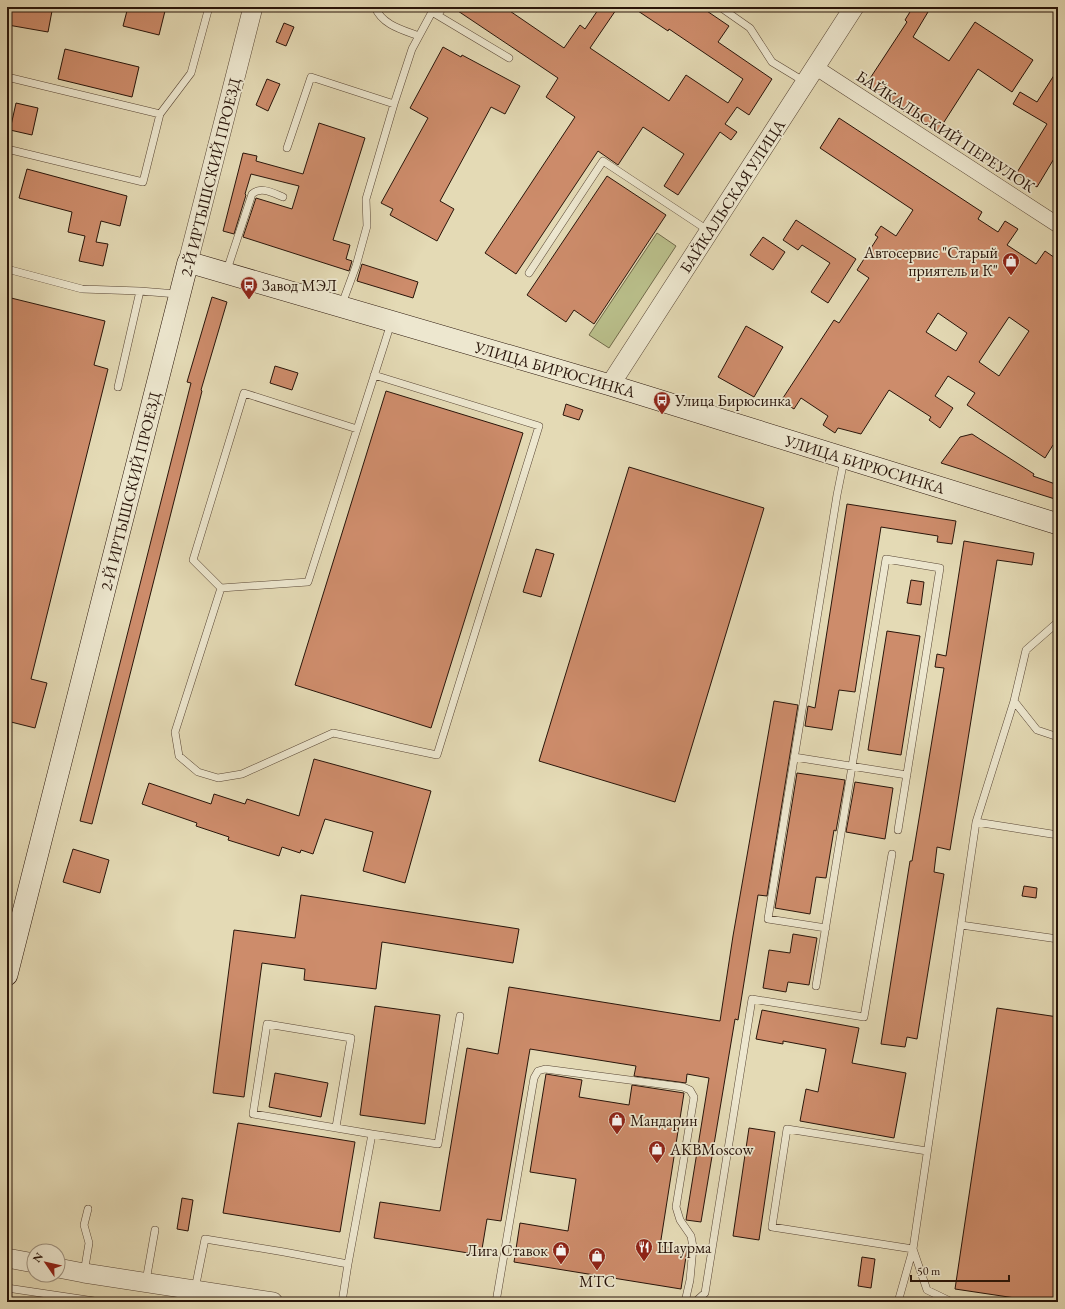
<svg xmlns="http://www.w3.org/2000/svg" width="1065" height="1309" viewBox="0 0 1065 1309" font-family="'EB Garamond',serif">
<rect width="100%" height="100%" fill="#e4dab5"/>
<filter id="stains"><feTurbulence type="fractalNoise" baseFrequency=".005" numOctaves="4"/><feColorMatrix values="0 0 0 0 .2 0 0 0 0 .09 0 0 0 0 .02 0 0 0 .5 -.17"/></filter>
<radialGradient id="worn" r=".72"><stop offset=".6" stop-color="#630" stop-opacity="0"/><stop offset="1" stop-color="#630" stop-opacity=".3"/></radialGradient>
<!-- green -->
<path fill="#b9be8a" stroke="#716a4a" d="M657 233 676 246 609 348 589 335Z"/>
<!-- building -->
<path fill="#cd8c6b" stroke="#29150a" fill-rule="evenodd" d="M12 7H31L52 11 48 32 8 25Z
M128 7H166L159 35 123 26Z
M452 7H504L564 48 580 25 585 29 600 7H618L590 48 669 101 686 75 728 103 743 79 669 29 668 31 632 7H701L729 26 718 42 772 79 749 115 737 107 725 124 737 132 731 140 720 132 678 195 664 186 684 154 643 127 618 165 598 151 516 274 485 253 575 117 546 97 558 78Z
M913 7H920L928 12 913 37 949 61 975 22 1033 60 1012 92 978 69 937 133 865 86 907 22 905 20Z
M284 23 294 27 286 46 276 42Z
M443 47 461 57 462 55 520 86 505 114 491 107 440 201 454 209 437 241 390 215 393 209 381 203 428 118 410 108Z
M65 49 139 67 132 97 58 79Z
M1058 69V152L1037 187 1016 174 1047 124 1013 104 1020 92 1037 102Z
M267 79 280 84 268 111 256 105Z
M16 103 38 108 32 135 10 130Z
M839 118 982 212 978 219 998 232 1005 221 1018 229 1007 245 1036 264 1045 251 1058 260V449L1053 445 1045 458 967 405 975 393 948 376 935 396 953 408 940 428 929 420 931 417 889 390 861 434 838 428 835 433 823 425 828 416 801 398 794 409 781 401 834 320 839 323 869 278 857 270 878 237 875 235 881 226 896 236 913 210 820 148ZM938 313 967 333 956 351 926 332ZM1009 317 1029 331 999 376 979 362Z
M319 123 365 138 333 240 350 245 346 259 352 261 349 271 243 237 256 198 292 209 299 186 251 174 245 194 246 195 234 234 223 231 243 153 257 156 256 161 303 174Z
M27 169 127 196 120 226 101 221 96 242 108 244 103 266 79 261 85 236 68 232 72 212 19 198Z
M607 176 666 215 594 324 574 310 566 322 527 295Z
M796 220 856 259 828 303 811 292 830 263 802 245 798 250 783 240Z
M763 237 785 252 773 270 750 255Z
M362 264 418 282 413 298 357 281Z
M7 297 105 321 94 365 108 369 31 679 47 683 35 728 7 721Z
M212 297 227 302 201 390 202 391 92 824 80 821 191 383 187 382Z
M746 326 783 347 754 397 718 377Z
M275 366 298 373 292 390 270 383Z
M386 391 523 433 431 728 295 685Z
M566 404 583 410 579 420 563 415Z
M972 434 1034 474 1033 476 1058 485V500L941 463 960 437Z
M629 467 764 508 675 802 539 761Z
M847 504 956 521 952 544 937 542 938 536 881 527 855 692 839 690 832 730 805 726 808 706 815 708Z
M964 541 1034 553 1032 565 997 560 950 850 937 847 934 872 944 874 917 1039 907 1037 905 1047 881 1044 910 861H912L944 668 935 667 937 654 946 656Z
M536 549 554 554 541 597 523 592Z
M911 580 924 582 921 605 907 603Z
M887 631 920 636 901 755 868 750Z
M774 701 798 705 767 896 758 895 738 1020 735 1019 701 1222 686 1220 709 1078 687 1074 686 1083 634 1076 636 1066 530 1049 501 1221 487 1219 481 1255 374 1238 380 1202 440 1211 467 1048 498 1054 509 987 720 1021 733 936Z
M314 759 431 791 405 883 363 871 373 832 325 819 313 854 301 850 300 853 282 847 279 856 228 840 229 837 196 826 197 823 142 804 149 783 211 804 214 794 245 804 247 799 299 816Z
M797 773 845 780 836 831 834 830 826 878 816 877 810 914 775 908Z
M855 782 893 788 885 839 846 832Z
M73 849 109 860 100 893 63 882Z
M1024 886 1037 888 1036 898 1022 896Z
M301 895 519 929 513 963 382 942 376 989 304 980 305 969 262 963 244 1097 213 1093 234 930 295 938Z
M793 934 817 938 809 985 788 982 786 992 763 988 769 950 790 953Z
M375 1006 440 1015 425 1124 360 1115Z
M997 1008 1058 1017V1302H1042L955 1289Z
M762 1010 859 1028 852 1063 906 1073 894 1138 800 1121 806 1089 818 1092 826 1049 783 1041V1044L756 1039Z
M275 1073 328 1083 321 1117 269 1107Z
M546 1074 582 1080 579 1097 629 1105 632 1085 684 1093 660 1246 687 1250 681 1289 514 1262 520 1223 568 1231 576 1179 530 1172Z
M238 1123 355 1142 340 1232 223 1213Z
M749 1128 775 1132 759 1240 733 1236Z
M182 1198 193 1200 188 1231 177 1229Z
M862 1257 875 1259 871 1288 858 1286Z"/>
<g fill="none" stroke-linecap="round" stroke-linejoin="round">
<!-- service casing -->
<g stroke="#584635" stroke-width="8">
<path id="service" d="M375 7C382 25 403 30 419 36
M720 7 750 28 772 62 805 82
M438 15 443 7
M7 77 160 114
M287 148 311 77 394 104
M7 149 143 182 160 114 191 73 209 7
M7 269 82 289 140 291
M227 270 252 194C261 186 273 193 283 197
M529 273 603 161 709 231
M342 304 356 266 367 226 366 199 394 104 412 49 432 12 509 58
M374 375 539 426 437 755 333 733 242 774 218 778 198 772 179 756 175 732 221 588 308 582 385 342 391 323
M118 387 140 291 177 294
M221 588 193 560 244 393 357 429
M1058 622 1026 650 1014 701 1037 730 1058 737
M794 757 907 775
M976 822 1058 835
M961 925 1058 939
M826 928 768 919 837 495 844 460
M816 986 886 559 940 568 898 830
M336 1127 351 1038 267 1024 253 1114 372 1134
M348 1264 372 1134 438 1144 460 1016
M84 1273 89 1243 84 1225 88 1209
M146 1281 155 1230
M7 1288 101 1302
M195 1289 205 1239 284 1252 348 1264 342 1302
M496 1302 534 1078 538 1071 545 1069 683 1087 690 1090 694 1097 676 1207 680 1220 691 1236 693 1247 690 1280 685 1302
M695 1302 705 1293 752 999 864 1017 892 854
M898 1302 913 1249 772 1227 787 1129 927 1151
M952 1302 927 1290 913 1249 976 822 1014 701"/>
</g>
<!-- minor casing -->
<g stroke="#584635" stroke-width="16">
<path id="minor" d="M815 67 1058 225"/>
</g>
<!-- tertiary casing -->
<g stroke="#584635" stroke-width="20">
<path id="tertiary" d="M188 262 253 7
M610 385 854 7
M7 1258 34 1263
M58 1268 84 1273 273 1302"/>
</g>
<!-- secondary casing -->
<g stroke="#29150a" stroke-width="22">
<path id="secondary" d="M7 975 188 262 610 385 1058 524"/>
</g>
<!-- service -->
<use href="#service" stroke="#ede7cf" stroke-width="7"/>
<!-- minor -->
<use href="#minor" stroke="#ede7cf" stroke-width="15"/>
<!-- tertiary -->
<use href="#tertiary" stroke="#ede7cf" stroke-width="19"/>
<!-- secondary -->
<use href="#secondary" stroke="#ede7cf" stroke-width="21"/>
</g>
<!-- icons -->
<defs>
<g id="shop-pin" transform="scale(0.9)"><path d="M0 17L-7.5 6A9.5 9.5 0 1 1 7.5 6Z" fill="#8f2418" stroke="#ede7cf"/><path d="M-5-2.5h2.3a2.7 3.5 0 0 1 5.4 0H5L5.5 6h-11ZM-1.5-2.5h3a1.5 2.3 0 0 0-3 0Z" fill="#fff"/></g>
<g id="bus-pin" transform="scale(0.9)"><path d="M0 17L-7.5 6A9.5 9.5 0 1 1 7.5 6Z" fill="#8f2418" stroke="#ede7cf"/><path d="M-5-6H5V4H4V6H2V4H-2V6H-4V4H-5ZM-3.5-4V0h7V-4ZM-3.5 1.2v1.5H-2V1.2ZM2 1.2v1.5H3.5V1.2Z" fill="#fff"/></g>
<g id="restaurant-pin" transform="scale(0.9)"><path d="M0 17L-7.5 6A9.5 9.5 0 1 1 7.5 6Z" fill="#8f2418" stroke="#ede7cf"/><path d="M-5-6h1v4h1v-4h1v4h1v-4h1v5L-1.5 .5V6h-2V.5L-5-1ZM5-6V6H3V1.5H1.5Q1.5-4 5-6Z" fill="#fff"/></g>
</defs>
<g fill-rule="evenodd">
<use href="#shop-pin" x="1011" y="261"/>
<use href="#bus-pin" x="249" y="285"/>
<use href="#bus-pin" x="662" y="400"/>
<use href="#shop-pin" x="617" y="1120"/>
<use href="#shop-pin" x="657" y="1149"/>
<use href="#restaurant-pin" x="644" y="1247"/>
<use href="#shop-pin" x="561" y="1250"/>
<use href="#shop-pin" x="597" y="1256"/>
</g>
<g text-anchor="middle" stroke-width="3.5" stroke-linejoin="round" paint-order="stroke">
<!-- street labels -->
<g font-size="16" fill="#29150a" stroke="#ede7cf">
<text transform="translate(946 131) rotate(33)" y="6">БАЙКАЛЬСКИЙ ПЕРЕУЛОК</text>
<text transform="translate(210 177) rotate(-76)" y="6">2-Й ИРТЫШСКИЙ ПРОЕЗД</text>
<text transform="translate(732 196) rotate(-57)" y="6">БАЙКАЛЬСКАЯ УЛИЦА</text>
<text transform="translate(555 369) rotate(16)" y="6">УЛИЦА БИРЮСИНКА</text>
<text transform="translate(865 464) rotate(17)" y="6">УЛИЦА БИРЮСИНКА</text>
<text transform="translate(130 491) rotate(-76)" y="6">2-Й ИРТЫШСКИЙ ПРОЕЗД</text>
</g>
<!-- poi labels -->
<g font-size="16" fill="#29150a" stroke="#ede7cf" text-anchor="start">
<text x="998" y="258" text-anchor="end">Автосервис "Старый<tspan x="998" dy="18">приятель и К"</tspan></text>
<text x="262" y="291">Завод МЭЛ</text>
<text x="675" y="406">Улица Бирюсинка</text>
<text x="630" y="1126">Мандарин</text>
<text x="670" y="1155">AKBMoscow</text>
<text x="657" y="1253">Шаурма</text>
<text x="548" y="1256" text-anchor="end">Лига Ставок</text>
<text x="597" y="1287" text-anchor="middle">МТС</text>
</g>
</g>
<!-- margin -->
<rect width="1065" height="1309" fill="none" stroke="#e4dab5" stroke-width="24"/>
<rect x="8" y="8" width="1049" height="1293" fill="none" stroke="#29150a" stroke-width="2"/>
<rect x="12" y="12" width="1041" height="1285" fill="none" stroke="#29150a"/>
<!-- north arrow -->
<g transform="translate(46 1263) rotate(304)"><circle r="19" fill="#ede7cf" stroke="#9f9380"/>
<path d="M0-3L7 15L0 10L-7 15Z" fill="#8f2418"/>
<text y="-6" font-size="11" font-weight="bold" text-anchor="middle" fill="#29150a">N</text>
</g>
<!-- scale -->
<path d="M911 1275v6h98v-6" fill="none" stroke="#29150a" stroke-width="2"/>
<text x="917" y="1275" font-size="12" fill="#29150a" stroke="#ede7cf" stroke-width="3" paint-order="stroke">50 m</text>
<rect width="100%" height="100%" filter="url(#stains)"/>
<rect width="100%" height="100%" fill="url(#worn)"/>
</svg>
